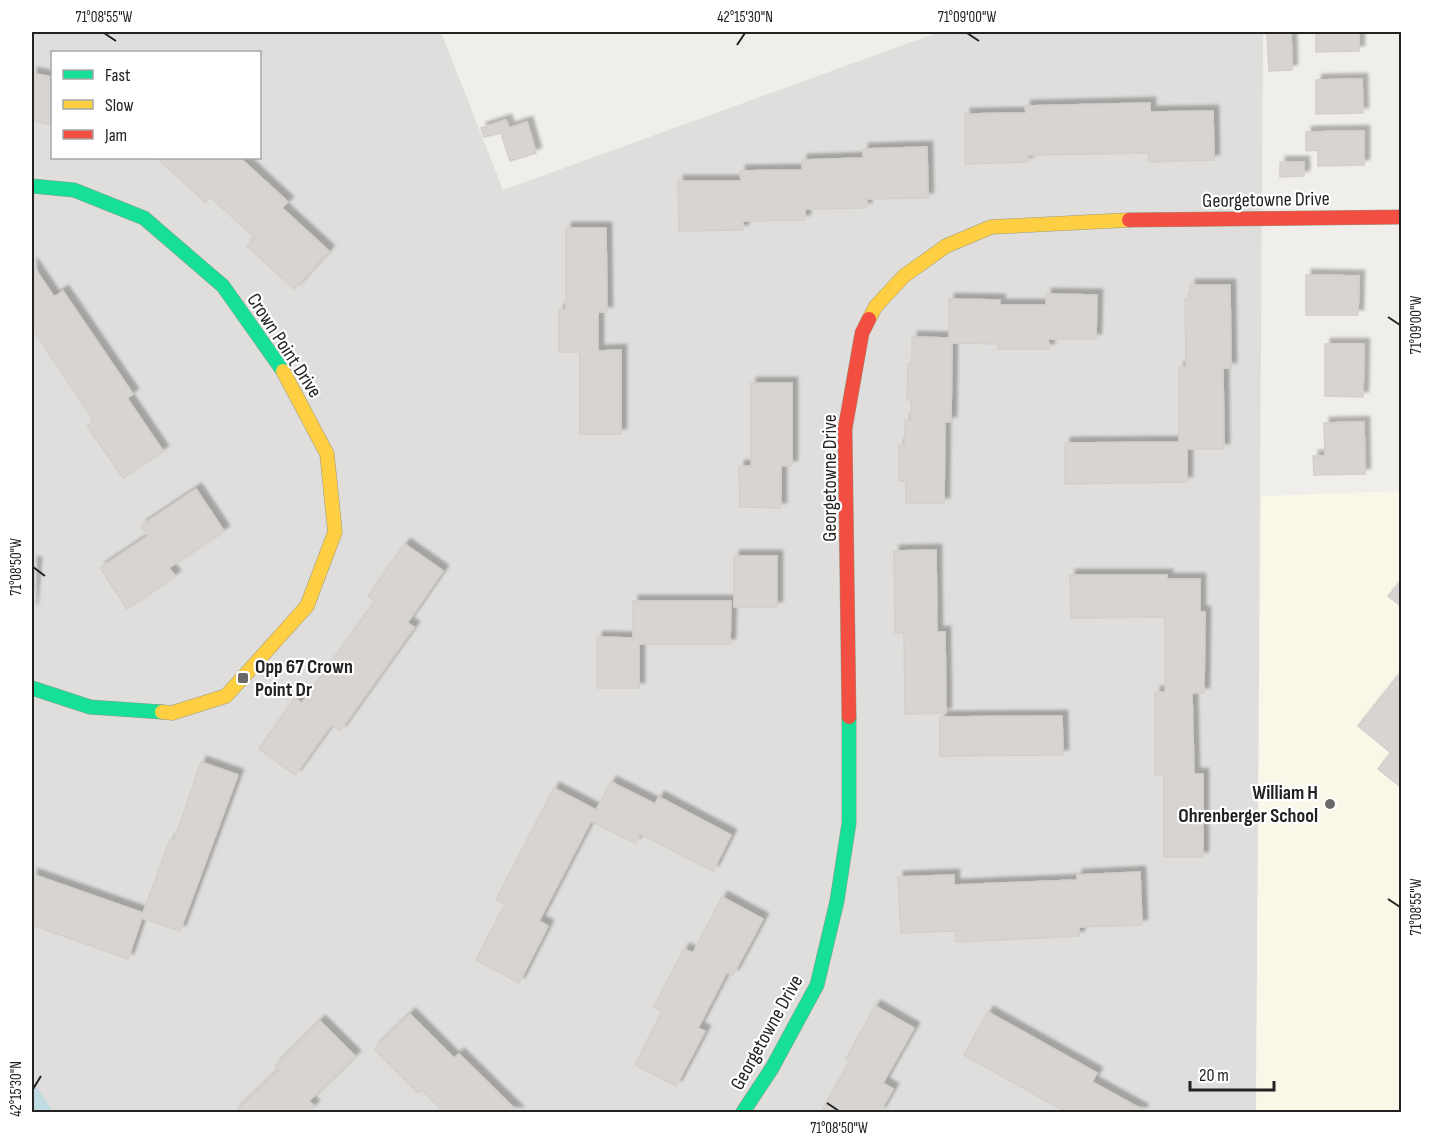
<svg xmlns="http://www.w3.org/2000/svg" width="1433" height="1144" viewBox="0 0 1433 1144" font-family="'Sofia Sans Condensed',sans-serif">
<defs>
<filter id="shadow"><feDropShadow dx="5.5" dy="-5.5" stdDeviation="1.5" flood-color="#0004"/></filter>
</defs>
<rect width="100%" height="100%" fill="#f0eeeb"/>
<!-- residential -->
<path fill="#dfdedc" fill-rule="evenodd" d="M32 32H441L503 190 939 32H1263L1256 1112H32ZM52 52H260V158H52Z"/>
<!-- education -->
<path fill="#f8f7e8" d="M1401 491V1112H1256L1261 496Z"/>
<!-- water -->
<path fill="#bfdbe3" d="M32 1080 53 1112H32Z"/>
<!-- building -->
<path fill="#d7d4d2" stroke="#d3d0cc" stroke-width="1.5" filter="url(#shadow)" d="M1267 32H1291L1292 70 1269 71Z
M1316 32H1359V51L1316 52Z
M32 73 52 77V125L32 121Z
M1362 79 1363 113 1316 114V80Z
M1150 103V112L1213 111 1214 160 1149 162 1148 153 1028 155V162L965 164V114L1026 113 1025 106Z
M506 120 509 128 527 122 536 153 510 161 501 133 484 137 481 128Z
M1364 131V165L1318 166V150L1306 151V132Z
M927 147 928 198 867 199 866 208 805 209V220L743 221V230L679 231 678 181H741L740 171 802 170V160L863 158V149Z
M161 158H240L288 202 282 208 329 251 294 289 247 246 255 238 210 197 205 202 159 160Z
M1280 162H1304V176L1280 177Z
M566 228H606L607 312H598V351L621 350V434H580V352H559V310H566Z
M32 264 54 297 63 291 133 394 127 398 163 451 123 478 87 426 94 421 32 328Z
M1306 275 1359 276 1358 315H1306Z
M1190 285H1230L1231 368H1223L1224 449H1187V482L1065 484V443L1179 442V367H1186L1185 299H1190Z
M1046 294 1097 295 1096 339H1048L1049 349H998V344L952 343 951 422H945L944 503H906V481H899V445L905 446V420H911V400H907L908 364H912V337L949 338V299L1000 300 999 305H1046Z
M1325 344H1364L1363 397 1325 396Z
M751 383H792V466H781V508L740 507 739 466H751Z
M1364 422 1365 474 1314 475 1313 456H1325L1324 423Z
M196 489 224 531 169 568 175 576 127 609 100 568 148 536 141 526Z
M405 544 443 571 407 623 414 627 340 731 331 725 295 775 259 749 295 698 302 703 375 601 368 596Z
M936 550 937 632H945L946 713 905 714 904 633H895L894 551Z
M734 556H777V607H734Z
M32 562 36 563 32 611Z
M1070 575H1167V579H1200V612H1205L1204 693H1192L1194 774H1203V857H1164V775H1155V692H1165V617L1071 618Z
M1402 580V607L1388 596Z
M633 601H731L730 644H639V688H597V637L633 638Z
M1402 671V788L1378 769 1391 753 1358 726Z
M1062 716 1063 755 940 756V717Z
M201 762 238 775 180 931 142 918 128 959 32 925V874L143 913 170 840 174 841Z
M611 782 655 804 659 797 731 835 713 871 640 834 635 843 591 821 539 921 548 926 519 983 476 960 505 904 496 900 554 788 596 810Z
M1140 872 1142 925 1079 927V936L956 942V931L901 933 898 877 954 875V885L1077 880V875Z
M722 897 763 919 733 975 727 972 698 1028 705 1031 676 1086 635 1065 662 1011 654 1007 684 949 693 953Z
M875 1006 914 1028 883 1083 893 1089 880 1112H821L850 1061 846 1059Z
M988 1012 1097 1073 1092 1082 1143 1110 1141 1112H1066L964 1055Z
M410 1014 454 1058 459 1054 518 1112H444L422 1090 418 1093 374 1049Z
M320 1021 355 1056 309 1101 314 1106 307 1112H235L279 1070 275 1066Z"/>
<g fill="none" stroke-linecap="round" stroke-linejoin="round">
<!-- fast casing -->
<g stroke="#999a82" stroke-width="15">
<path id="fast" d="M32 186 74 190 144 218 223 286 283 371
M32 688 90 707 162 712
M743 1112 772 1068 817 985 837 901 849 823V717"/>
</g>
<!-- slow casing -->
<g stroke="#999a82" stroke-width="15">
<path id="slow" d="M869 319 876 306 904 276 946 246 991 227 1129 220
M162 712 172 713 226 696 307 606 335 532 327 454 283 371"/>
</g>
<!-- jam casing -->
<g stroke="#999a82" stroke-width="15">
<path id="jam" d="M1129 220 1402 217
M849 717 845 429 862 333 869 319"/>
</g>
<!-- fast -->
<use href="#fast" stroke="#16e098" stroke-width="14"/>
<!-- slow -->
<use href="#slow" stroke="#ffcf43" stroke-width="14"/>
<!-- jam -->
<use href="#jam" stroke="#f24e42" stroke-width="14"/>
</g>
<!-- ticks -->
<path fill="none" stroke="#222" stroke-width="2" d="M104 33 116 41M967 33 979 41M737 45 745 33M1388 317 1400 325M33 567 45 576M1388 899 1400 907M33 1089 41 1076M827 1103 839 1111"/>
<!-- markers -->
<g fill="#6a6968" stroke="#fff" stroke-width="2">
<rect x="237" y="672" width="12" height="12" rx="3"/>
<circle cx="1330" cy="804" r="6"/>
</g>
<g text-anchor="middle" stroke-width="4.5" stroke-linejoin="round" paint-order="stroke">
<!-- street labels -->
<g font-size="20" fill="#222" stroke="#fff">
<text transform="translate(1266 199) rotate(-1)" y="7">Georgetowne Drive</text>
<text transform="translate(285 345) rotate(57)" y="7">Crown Point Drive</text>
<text transform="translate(829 478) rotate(-90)" y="7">Georgetowne Drive</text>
<text transform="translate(766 1032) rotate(-61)" y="7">Georgetowne Drive</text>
</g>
<!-- poi labels -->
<g font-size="20" font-weight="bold" fill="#222" stroke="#fff" text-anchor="start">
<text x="255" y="673">Opp 67 Crown<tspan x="255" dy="23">Point Dr</tspan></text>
<text x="1318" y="799" text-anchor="end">William H<tspan x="1318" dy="23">Ohrenberger School</tspan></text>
</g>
</g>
<!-- border -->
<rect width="1433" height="1144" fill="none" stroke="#ffffff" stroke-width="66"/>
<!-- legend -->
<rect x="51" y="51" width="210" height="108" fill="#ffffff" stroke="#a7a7a7" stroke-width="1.5"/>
<rect x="63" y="70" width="30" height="9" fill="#16e098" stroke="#a7a7a7" stroke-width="1.5"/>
<text x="105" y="81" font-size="18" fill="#222222">Fast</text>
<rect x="63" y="100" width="30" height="9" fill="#ffcf43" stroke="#a7a7a7" stroke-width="1.5"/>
<text x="105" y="111" font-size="18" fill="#222222">Slow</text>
<rect x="63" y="130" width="30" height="9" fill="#f24e42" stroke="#a7a7a7" stroke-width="1.5"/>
<text x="105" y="141" font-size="18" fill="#222222">Jam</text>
<!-- scale -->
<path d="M1190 1081v9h84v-9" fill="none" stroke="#222222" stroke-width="3"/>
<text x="1199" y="1081" font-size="18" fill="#222222" stroke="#ffffff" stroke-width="4.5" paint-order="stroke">20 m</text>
<rect x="33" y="33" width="1367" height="1078" fill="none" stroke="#222" stroke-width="2"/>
<g font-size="15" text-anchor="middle" fill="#222">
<text x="104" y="22">71°08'55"W</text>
<text x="745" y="22">42°15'30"N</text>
<text x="967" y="22">71°09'00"W</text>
<text transform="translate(1416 325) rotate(-90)" y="5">71°09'00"W</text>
<text transform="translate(16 567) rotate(-90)" y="5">71°08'50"W</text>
<text transform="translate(1416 907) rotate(-90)" y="5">71°08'55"W</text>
<text transform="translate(16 1089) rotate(-90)" y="5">42°15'30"N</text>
<text x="839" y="1133">71°08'50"W</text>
</g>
</svg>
